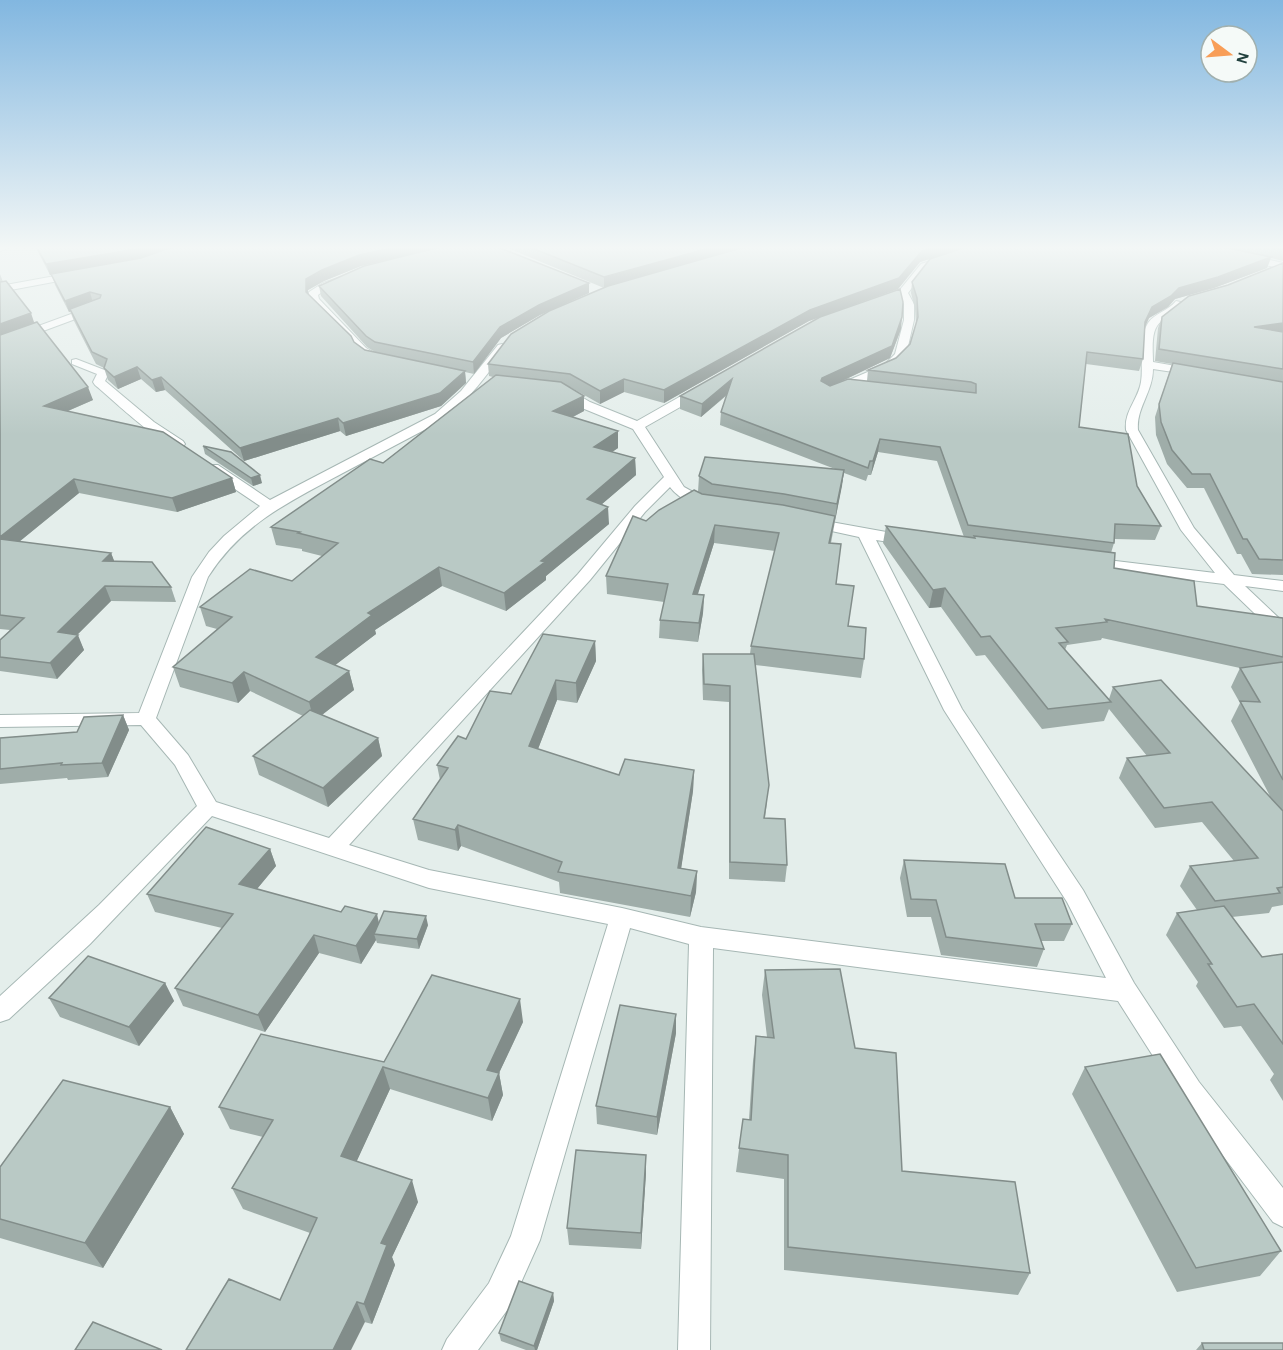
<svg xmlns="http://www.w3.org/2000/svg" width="1283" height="1350" viewBox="0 0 1283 1350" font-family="'Alegreya Sans',sans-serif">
<rect width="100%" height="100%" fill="#e4eeeb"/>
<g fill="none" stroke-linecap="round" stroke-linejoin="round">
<!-- minor casing -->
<g stroke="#a6b7b4" stroke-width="2">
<path id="minor" d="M0 246H13L0 251Z
M976 246H988L927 268 908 293 914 304V320L906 355 892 369 843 392H835V386L884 365 895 354 904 320V304L900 297 878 305 874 304V300L899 291 921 264Z
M1247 255 1283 263V269L1244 260V256Z
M77 272 80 273V277L0 292V286Z
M341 277 344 278V282L329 287 318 295 319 299 366 348 382 357V361C373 363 358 356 355 347L309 300V292L323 283Z
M1176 301 1185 303C1178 313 1171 314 1162 321 1150 328 1153 350 1153 362L1193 369 1199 372 1193 375 1153 369C1153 392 1136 408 1138 430L1194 528 1234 575 1283 581V591L1245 586 1283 622V636L1277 635 1224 584 1091 568 1083 563 1091 558 1215 573 1181 530 1126 430C1124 411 1138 400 1141 382 1144 364 1137 341 1148 323 1155 313 1168 311 1176 301Z
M93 306 97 307V311L0 347V340Z
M502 344 506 345V349C487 375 469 400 443 420 409 438 375 456 341 474 288 502 241 525 208 577L156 718 188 755 216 802 329 838 578 574 635 506 664 477 633 429 582 408 560 395V389H568L590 402 637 421 697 387H705V393L645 427 684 487 713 503 715 506 713 509C701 512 677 497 670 487L645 512 590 580 349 845 429 870 622 908 701 927 1106 978 1067 902 944 710 859 537 804 525 802 522 809 518 914 537 917 540 909 545 876 540 962 709 1083 890 1134 983 1199 1082 1283 1188V1227L1273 1222 1181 1100 1118 1001 713 948 710 1350H678L689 944 630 928 540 1240 511 1305 478 1350H442L447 1339 489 1283 511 1236 608 924 429 888 212 816 90 944 9 1019 0 1022V996L99 905 197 806 175 765 141 725 0 727V715L139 713 192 577 209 552 224 536 260 506 208 471 206 468 208 465H218L270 500 435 414 461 391 498 345Z
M76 359 107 371 109 373 105 381 154 422 183 441 185 444 183 447C165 451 110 397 95 385L93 382 97 374 72 364V360Z"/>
</g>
<!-- minor -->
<use href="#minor" fill="#fff" fill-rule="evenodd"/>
</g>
<!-- wall -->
<path fill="#9fada9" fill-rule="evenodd" d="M35 246H495L589 283V293L540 315 501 338 474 374 465 372 466 383 441 406 346 436 340 431 244 461 165 390 156 392 141 379 118 389 108 380 104 368 96 364 74 321 70 311 69 312 55 285 52 275H50ZM404 256 319 286 321 296 367 347 375 352 365 350 354 342 308 294V290L324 281 361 266Z
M496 246H1283V261L1271 258 1267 268 1214 288 1175 299 1168 307 1149 318 1145 326 1143 359 1139 371 1086 364 1079 427 1137 486 1161 526 1155 540 1115 539 1114 543 1111 553 1114 568 1197 606 1283 618V905L1272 907 1269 913 1232 917 1262 957 1283 954V1101L1270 1080 1274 1074 1241 1026 1224 1028 1196 986 1198 982 1166 935 1177 913 1197 910 1180 886 1190 866 1234 861 1202 822 1155 828 1119 778 1127 758 1147 756 1109 709 1104 721 1042 729 985 655 976 656 941 607 929 608 883 543 886 526 964 537 937 461 878 452 871 475H868L866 481 844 473 831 543 836 584 848 626 864 659 861 678 755 665 767 802 765 818 787 865 785 882 729 879V702L703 700 702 670 703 654H750L751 646 775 551 714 543 698 594 704 595 703 613 698 642 659 638 660 620 664 602 607 594 606 576 646 521 698 492 699 476 835 469 720 425 721 412 726 396 701 417 680 409V396L901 329 890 358 836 384 867 381 868 370 896 358 910 344 916 324 915 309 911 293 912 282 955 251 920 262 898 289 809 321 664 403 624 392 600 404 570 387 584 411 573 417 618 431V448L612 452 635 458 636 475 602 504 609 524 546 576V580L506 611 442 586 375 630 376 634 335 665 349 671 354 690 322 715 378 738 382 756 328 807 259 775 253 756 303 716 250 691 238 703 180 687 173 667 217 629 206 626 200 607 292 581 322 556 302 551V549L276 545 271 527 383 463 493 377 489 376 488 364 604 288 510 249ZM1102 638 1240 668 1231 687 1240 703 1231 721 1272 800 1113 687 1109 699 1065 650 1067 645 1101 640Z
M1283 263V575L1252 574 1241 554H1237L1204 488H1187L1167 464 1156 435 1155 417 1172 364 1155 361 1158 328 1162 317 1228 285Z
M0 274 3 282 93 400 68 411 232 478 236 492 177 512 79 493 19 542 111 553 114 561 171 587 176 602 111 601 77 635 84 650 57 679 0 671V640L10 630 0 629Z
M203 446 262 483 253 486 205 454Z
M595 641 596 661 577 703 557 700 538 749 619 775 694 770 693 791 681 868 697 871 696 892 690 917 560 893 559 882 461 846 458 851 418 840 413 819 440 780 437 765 466 739 511 694Z
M123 715 129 730 108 777 68 780 67 778 0 784V738L77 732Z
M270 849 276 866 257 889 379 923 428 925 419 949 377 943 376 940 361 964 319 953 265 1032 183 1006 175 988 222 928 155 912 147 894Z
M904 860 1015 898 1072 924 1064 941H1041L1044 949 1037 967 941 955 931 917H907L900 878Z
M765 970 855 1048 902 1171 1030 1273 1018 1295 784 1270V1179L736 1172 743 1119H749L753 1061 756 1036 767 1037 762 995Z
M165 983 174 1001 139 1046 60 1017 49 998Z
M676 1014V1033L657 1135 597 1124 596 1106Z
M523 1022 499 1073 503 1095 492 1121 390 1089 356 1162 418 1202 392 1257 395 1265 372 1324 280 1300 310 1233 243 1209 232 1188 263 1137 230 1129 219 1107 384 1062Z
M1085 1067 1281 1251 1260 1276 1177 1292 1072 1094Z
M170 1107 184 1134 103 1268 0 1238V1167Z
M646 1155V1173L641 1249 569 1245 567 1228Z
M553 1293 554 1301 537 1350H526L501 1341 499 1333Z
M1202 1343 1283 1350H1196Z"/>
<!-- shaded-wall -->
<path fill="#828d8a" d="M146 246H175L140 260 50 275 46 264Z
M402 246H448L361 266 324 281 308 290V304L306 292V279L322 270 359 255Z
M717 246H754L604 288V277Z
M940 246H970L920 262 898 289 809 321 664 403V390L810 310 922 251Z
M1271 257 1267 268 1214 288 1175 299 1168 307 1149 318 1142 334 1145 322 1152 307 1179 288Z
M589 283V293L540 315 501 338 474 374 473 362 500 327 539 305Z
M90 292 93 303 69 312 65 301Z
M31 313 35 325 0 338V324Z
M902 317 901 329 890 358 821 391V381L822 378Z
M1283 323V334L1254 327Z
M137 367 141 379 118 389 114 377Z
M465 371 466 383 441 406 346 436 343 423Z
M161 377 165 390 156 392 152 380Z
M624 379V392L600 404V391Z
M732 379 731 391 701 417 702 404Z
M88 387 93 400 49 419 44 406Z
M584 396V411L553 427V411Z
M338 418 340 431 244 461 240 448Z
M618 431V448L594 464V447Z
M880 439 878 452 871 475 873 461Z
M635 458 636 475 588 516 587 499Z
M844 470 842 486 835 521 837 504Z
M260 475 262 483 253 486 251 478Z
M232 478 236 492 177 512 172 498Z
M74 479 79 493 4 554 0 544V537Z
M608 507 609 524 546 576V580L506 611 504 593 541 561Z
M835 516 832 533 827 560 829 543Z
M715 525 714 543 692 612 693 594Z
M111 553 117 568 103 561Z
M439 567 442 586 375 630 376 634 321 676 316 657 368 613Z
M105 586 111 601 64 648 58 632Z
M945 588 941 607 929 608 933 590Z
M704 595 703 613 698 642 699 623Z
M78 635 84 650 57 679 50 663Z
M595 641 596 661 577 703 576 683Z
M349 671 354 690 314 721 309 702Z
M244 672 250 691 238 703 232 683Z
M556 680 557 700 531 767 529 746Z
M123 715 129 730 108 777 102 763Z
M378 738 382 756 328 807 323 788Z
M694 770 693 791 678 889V868Z
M458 825 461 846 458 851 455 830Z
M270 849 276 866 246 902 239 884Z
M697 871 696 892 690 917 691 896Z
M377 914 381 932 374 934 376 940 361 964 356 946Z
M426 916 428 925 419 949 417 939Z
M314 935 319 953 265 1032 258 1015Z
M165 983 174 1001 139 1046 129 1027Z
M520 999 523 1022 499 1073 503 1095 492 1121 488 1098 487 1070Z
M676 1014V1033L657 1135V1117Z
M383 1067 390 1089 349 1178 341 1156Z
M170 1107 184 1134 103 1268 85 1243Z
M646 1155V1173L641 1249V1233Z
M412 1180 418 1202 392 1257 395 1265 372 1324 364 1304 381 1243Z
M553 1293 554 1301 537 1350H535L534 1346Z
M357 1302 365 1322 351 1350H333Z"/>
<!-- building -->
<path fill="#b9c9c5" stroke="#828d8a" stroke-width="1.5" d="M36 246H146L137 249 46 264Z
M175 246H402L359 255 322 270 306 279V292L351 336 354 342 365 350 465 371 440 393 343 423 338 418 240 448 161 377 152 380 137 367 114 377 104 368 107 359 92 352 70 309 100 298 101 295 90 292 65 301 51 274 141 258Z
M444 246H495L589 283 539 305 500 327 473 362 375 342 366 336 319 286 364 266Z
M527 246H717L604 277Z
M748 246H940L922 251 899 278 810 310 664 390 624 379 600 391 570 374 488 364 511 334 549 311 608 286Z
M969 246H1218L1271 257 1218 277 1179 288 1171 296 1152 307 1145 322 1143 359 1087 352 1079 427 1128 434 1137 486 1161 526 1115 524 1114 543 968 525 940 447 880 439 873 461H870L868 468 721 412 732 379 702 404 680 396 820 317 900 289 903 302 902 317 892 346 822 378 821 381 830 386 848 379 976 393V384L971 382 868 370 896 358 910 344 918 317 917 298 912 282 930 259Z
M1265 246H1283V249Z
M1283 263V323L1254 327 1283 332V369L1159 349 1162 317 1189 296 1228 285Z
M6 281 31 313 0 324V282Z
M37 322 88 387 44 406 163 432 232 478 172 498 74 479 0 537V335Z
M1173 363 1283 382V560L1259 559 1247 539H1243L1210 474H1192L1172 450 1161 422 1159 404Z
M496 375 561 382 584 396 553 411 618 431 594 447 635 458 587 499 608 507 541 561 545 562 504 593 439 567 368 613 372 615 316 657 349 671 309 702 244 672 232 683 173 667 232 617 200 607 250 569 292 581 338 543 298 533 300 532 271 527 370 459 383 463Z
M203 446 231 452 260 475 251 478Z
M705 457 844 470 837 504 784 494 712 484 699 476Z
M694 490 702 494 783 505 835 516 829 543 841 544 836 584 854 586 848 626 866 628 864 659 751 646 779 533 715 525 693 594 704 595 699 623 660 620 668 584 606 576 633 516 646 521 659 510Z
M886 526 975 538 974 536 1115 553 1114 568 1194 581 1197 606 1283 618V657L1105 619 1107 622 1056 628 1068 642 1059 643 1111 702 1048 709 990 636 981 637 945 588 933 590Z
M0 539 111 553 103 561 152 562 171 587 105 586 58 632 78 635 50 663 0 657V640L24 618 0 615Z
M543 634 595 641 576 683 556 680 529 746 619 775 625 759 694 770 678 868 697 871 691 896 558 872 562 862 458 825 455 830 413 819 448 768 437 765 458 736 466 739 490 691 511 694Z
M703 654H754L769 785 764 818 785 819 787 865 730 862V686L704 684Z
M1283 662V780L1240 701 1260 702 1240 668Z
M1161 680 1283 811V887L1277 888 1280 893 1215 901 1190 866 1258 858 1212 802 1164 808 1127 758 1170 753 1113 687Z
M310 710 378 738 323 788 253 756Z
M123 715 102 763 61 765 62 763 0 769V738L77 732 84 717Z
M206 827 270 849 239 884 341 912 345 906 377 914 356 946 314 935 258 1015 175 988 233 914 147 894Z
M904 860 1005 864 1015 898H1062L1072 924H1035L1044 949 946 937 936 900 911 899Z
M1224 906 1262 957 1283 954V1044L1254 1004 1237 1007 1208 964H1212L1177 913Z
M384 911 426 916 417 939 374 934Z
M88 956 165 983 129 1027 49 998Z
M840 969 855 1048 896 1053 902 1171 1015 1182 1030 1273 788 1247V1155L739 1148 743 1119 751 1120 756 1036 774 1038 765 970Z
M432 975 520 999 487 1070 499 1073 488 1098 383 1067 341 1156 412 1180 381 1243 387 1245 364 1304 357 1302 333 1350H186L229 1279 280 1300 317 1218 232 1188 273 1120 219 1107 261 1034 384 1062Z
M620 1005 676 1014 657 1117 596 1106Z
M1160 1054 1281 1251 1196 1268 1085 1067Z
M63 1080 170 1107 85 1243 0 1219V1167Z
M576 1150 646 1155 641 1233 567 1228Z
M519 1281 553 1293 534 1346 499 1333Z
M93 1322 162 1350H75Z
M1202 1343H1283V1350H1204Z"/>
<!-- sky -->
<linearGradient id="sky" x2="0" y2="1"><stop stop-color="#82b7e0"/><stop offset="0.57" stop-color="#f3f7f6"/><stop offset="1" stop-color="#f3f7f6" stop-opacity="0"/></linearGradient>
<rect width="1283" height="435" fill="url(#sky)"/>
<!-- north arrow -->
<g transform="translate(1229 54) rotate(106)"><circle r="28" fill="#f5faf8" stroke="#a1b0ae" stroke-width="1.5"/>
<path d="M0-4.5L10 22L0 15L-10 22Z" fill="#f89e58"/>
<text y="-9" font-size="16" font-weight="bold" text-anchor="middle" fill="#22413e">N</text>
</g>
</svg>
